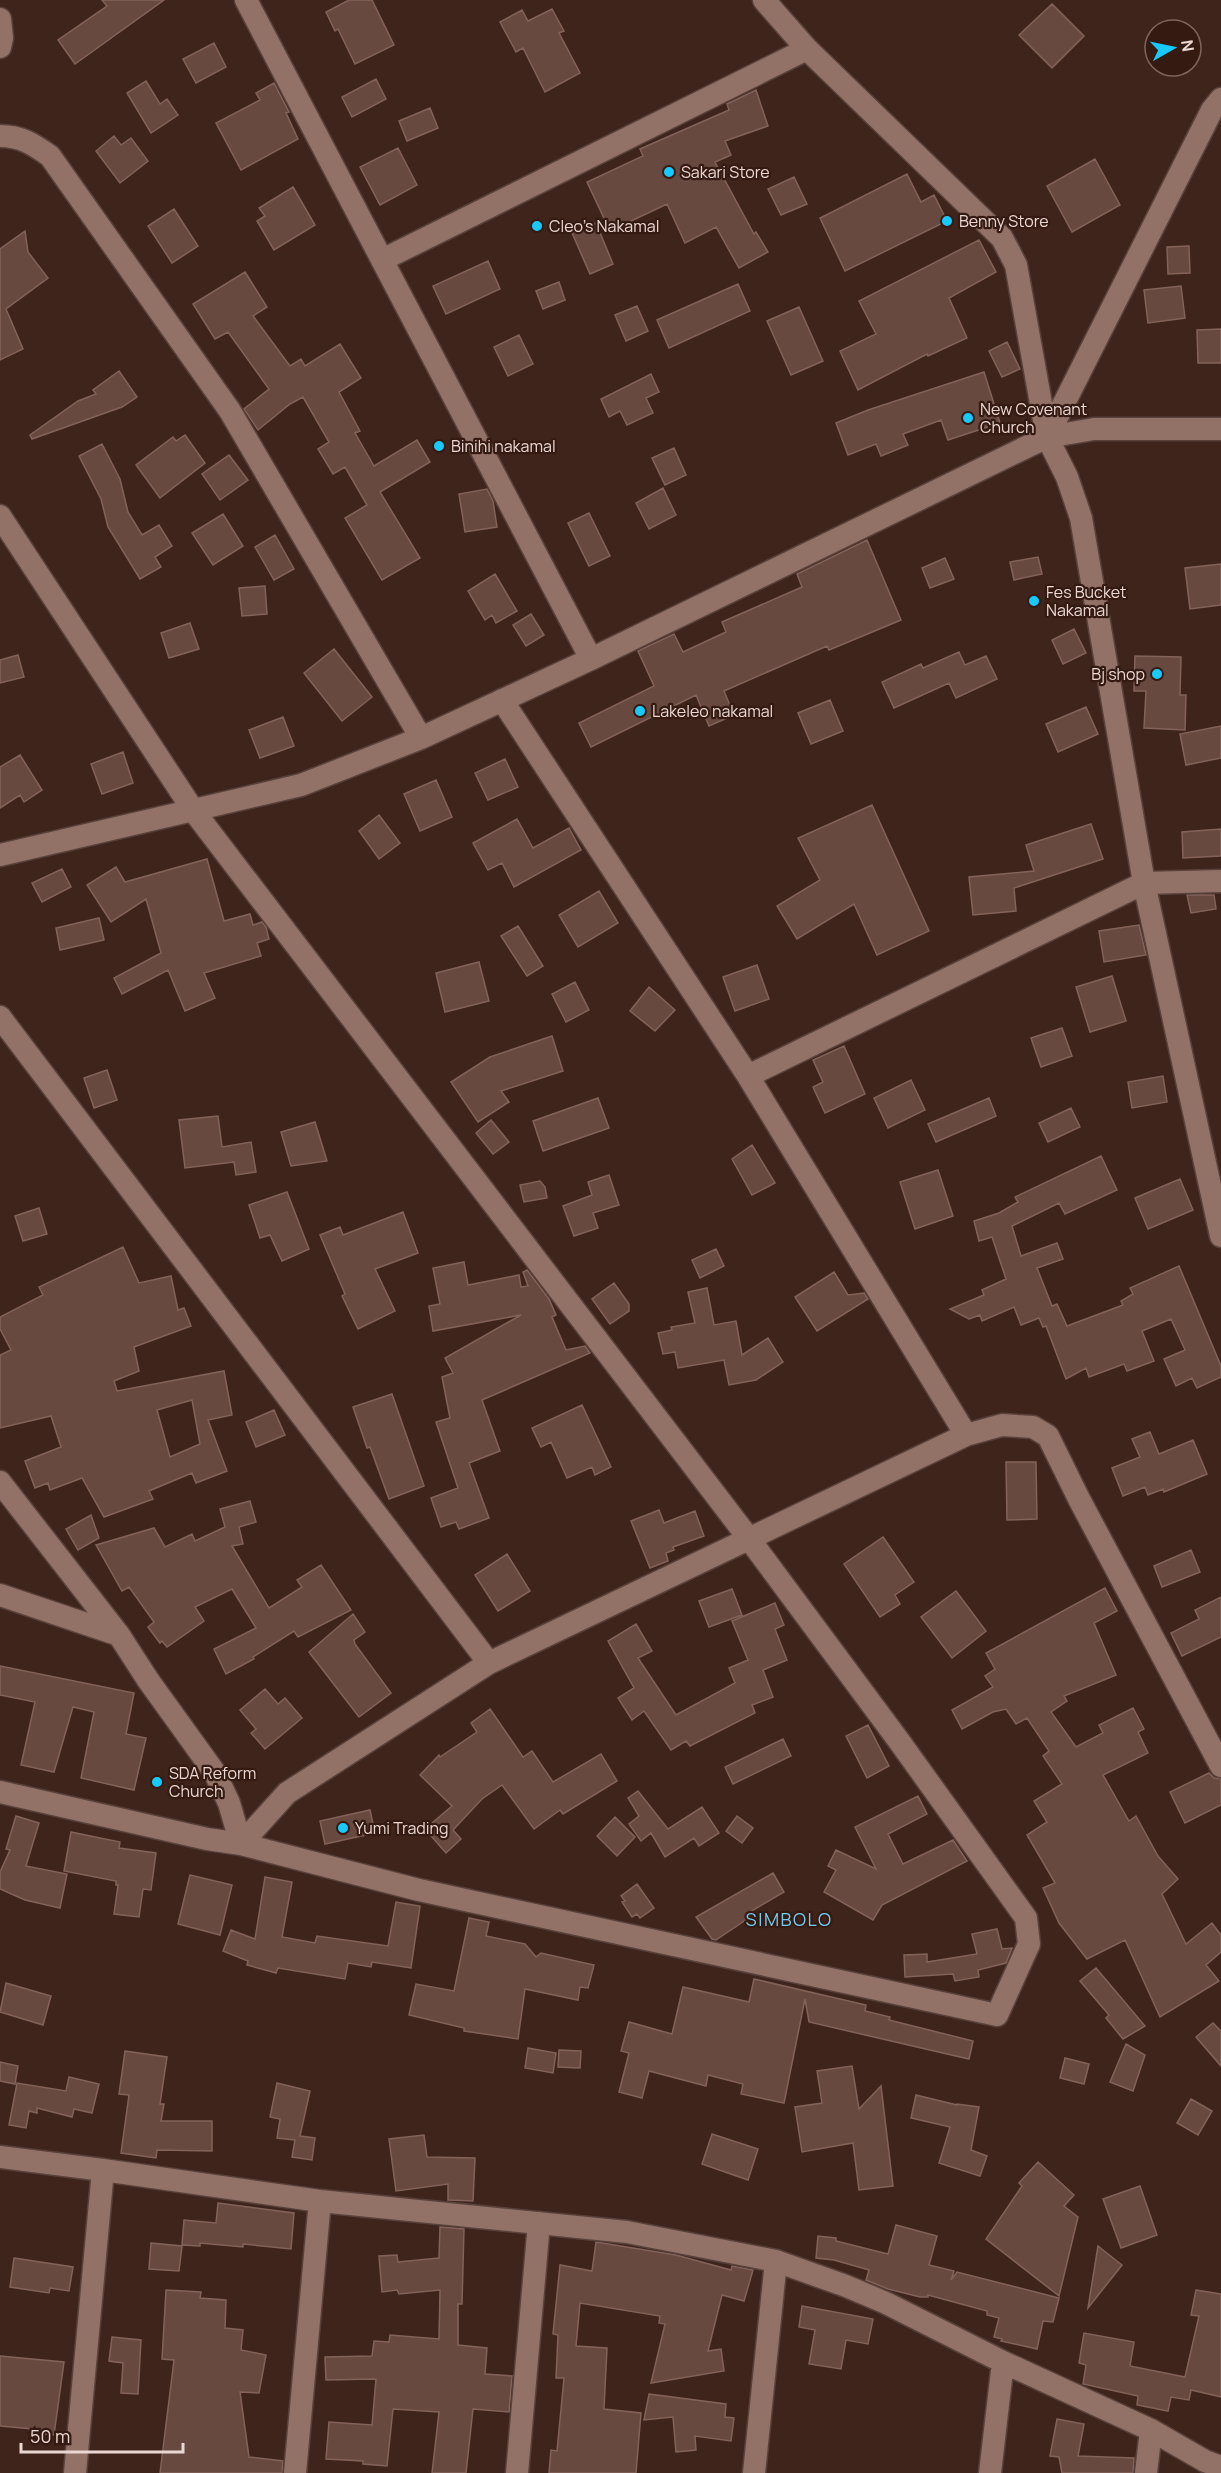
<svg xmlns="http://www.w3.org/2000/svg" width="1221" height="2473" viewBox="0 0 1221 2473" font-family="Manrope,sans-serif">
<rect width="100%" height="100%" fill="#3f241c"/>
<!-- building -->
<path fill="#684940" stroke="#836359" stroke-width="1.5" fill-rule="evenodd" d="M102 0H164L75 64 58 40 107 6Z
M349 0H372L394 45 355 64 338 29 335 31 326 12Z
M1052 4 1084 36 1052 68 1019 35Z
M552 9 564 31 559 33 580 73 545 92 523 48 516 52 500 22 522 10 528 21Z
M214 43 226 67 196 83 183 59Z
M376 79 386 99 352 117 342 97Z
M146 81 160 104 167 99 178 115 151 133 127 93Z
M274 83 289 112 286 113 298 139 241 170 216 123 260 100 256 93Z
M756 90 768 126 725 141 731 155 715 162 754 234 756 232 768 252 739 268 716 227 685 243 667 204 610 231 587 182 643 156 640 149 729 110 727 104Z
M430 108 438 128 407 141 399 121Z
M114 136 121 145 131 138 148 161 120 183 96 151Z
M398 148 417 185 380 205 360 167Z
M1095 159 1120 205 1072 232 1047 186Z
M907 174 921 202 934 195 947 221 845 271 820 218Z
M794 177 807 204 781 215 768 189Z
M293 187 315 225 274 250 257 221 265 216 259 208Z
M174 209 198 246 172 263 148 226Z
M596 223 613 264 590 274 572 233Z
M25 231 28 252 48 278 6 309 23 349 0 360V249Z
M979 240 996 272 949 298 967 338 928 356 927 354 858 390 840 351 876 334 859 301Z
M1189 246 1190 273 1168 274 1167 247Z
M488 261 500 289 446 314 433 286Z
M245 272 267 307 253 316 290 366 301 359 305 366 340 344 361 378 339 392 360 431 355 433 374 466 417 440 430 462 380 492 420 558 382 580 345 518 367 505 345 467 333 474 318 449 329 442 303 397 290 404 258 430 244 409 269 389 228 332 215 339 193 304Z
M559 282 565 300 543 309 536 291Z
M738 284 750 311 669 348 657 320Z
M1181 286 1185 318 1148 323 1144 290Z
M637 306 648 331 626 341 615 315Z
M799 307 823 361 791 375 767 321Z
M1221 329V363H1198L1197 330Z
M519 335 533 364 508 376 494 347Z
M1007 342 1020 369 1002 377 989 351Z
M119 371 137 397 122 407 32 439 30 435 78 401 96 394 93 390Z
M984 372 1000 423 948 440 941 420 903 434 908 445 881 456 876 444 848 455 836 423 868 410Z
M651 374 659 392 646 398 653 413 627 425 620 411 609 417 601 399Z
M185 435 205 463 160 498 136 465 173 437 176 441Z
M102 444 120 479 128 512 142 535 159 525 172 546 155 557 161 567 140 579 108 527 101 499 79 456Z
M674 448 686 475 665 485 652 458Z
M229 455 248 480 220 500 202 474Z
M663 488 676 515 649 529 636 503Z
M487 489 493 501 497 527 465 532 459 494Z
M589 513 610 556 589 566 568 523Z
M223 514 243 546 213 565 192 533Z
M275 535 294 569 274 580 255 547Z
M867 540 901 620 829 650 827 646 724 691 734 715 709 726 696 695 591 747 579 723 654 686 638 651 674 634 683 652 726 632 722 622 802 587 797 574Z
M1038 557 1042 574 1014 580 1010 562Z
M945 558 954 579 930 588 922 568Z
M1221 564V605L1190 609 1185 568Z
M495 574 517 611 496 623 492 615 485 620 468 591Z
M265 586 267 614 242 616 239 588Z
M531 614 544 635 526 646 513 625Z
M190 623 199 649 169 658 161 633Z
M1074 629 1086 653 1063 664 1052 640Z
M334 649 372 697 342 721 304 673Z
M959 652 965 665 986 656 997 679 956 698 949 683 894 708 882 682 921 664 923 668Z
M18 655 24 677 0 683V660Z
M1135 656 1181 657 1180 695H1186L1185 730 1144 728 1146 691H1134Z
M830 700 843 731 811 744 798 713Z
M1086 707 1098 734 1058 752 1046 724Z
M283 717 294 746 260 758 249 730Z
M1221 726V758L1186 765 1180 734Z
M123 752 133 783 102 794 91 764Z
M20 755 42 790 24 802 20 795 0 808V767Z
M505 759 518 787 488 800 475 773Z
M436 780 452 817 420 831 404 794Z
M872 805 929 931 877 955 854 904 797 939 777 906 820 880 798 838Z
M379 815 400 843 379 859 359 831Z
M517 819 533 848 569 828 581 850 514 887 502 863 488 870 473 843Z
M1091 824 1103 859 1014 888 1016 911 973 915 969 877 1034 871 1026 845Z
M1221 829V856L1183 858 1182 832Z
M207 859 224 921 250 914 253 925 262 922 266 927 269 939 257 943 261 956 204 973 215 998 185 1011 168 970 122 994 114 978 161 953 146 899 111 922 87 885 116 867 125 882Z
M62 869 71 887 42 902 32 883Z
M599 891 618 923 578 947 559 915Z
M1187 895H1214L1216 909 1191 913Z
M99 918 104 940 60 950 56 928Z
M1139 925 1146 955 1104 962 1099 931Z
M518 926 543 966 527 976 501 936Z
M479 962 489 1001 445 1012 436 973Z
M757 965 769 999 735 1011 723 977Z
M1112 976 1126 1021 1090 1032 1076 987Z
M575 982 589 1010 566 1022 552 994Z
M649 987 675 1010 655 1031 630 1011Z
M1062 1028 1072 1056 1041 1067 1031 1038Z
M552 1036 563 1071 501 1091 509 1102 478 1122 451 1082 490 1057Z
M844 1046 865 1094 825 1113 813 1087 823 1082 813 1060Z
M107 1070 117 1100 94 1108 84 1078Z
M1163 1076 1167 1102 1132 1108 1128 1082Z
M911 1080 925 1110 888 1128 874 1098Z
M598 1098 609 1128 543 1151 533 1121Z
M989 1098 996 1116 936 1142 928 1124Z
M1071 1108 1080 1127 1048 1142 1039 1123Z
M218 1116 222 1147 251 1142 256 1172 236 1175 234 1162 185 1168 179 1120Z
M491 1120 509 1142 493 1154 476 1133Z
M315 1122 327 1161 291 1166 281 1132Z
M752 1145 775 1183 752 1195 732 1159Z
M1101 1156 1117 1190 1065 1214 1059 1203 1012 1226 1021 1256 1057 1243 1063 1259 1037 1268 1052 1306 1057 1304 1067 1326 1123 1305 1121 1301 1133 1294 1130 1288 1179 1266 1221 1366V1377L1197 1388 1192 1378 1176 1386 1164 1359 1185 1350 1171 1319 1142 1331 1154 1361 1127 1371 1124 1364 1089 1377 1086 1368 1066 1379 1046 1326 1043 1327 1039 1318 1021 1325 1014 1307 982 1321 980 1315 969 1319 950 1309 984 1295 982 1290 1006 1279 992 1237 979 1241 974 1221 999 1213 1018 1202 1015 1197Z
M938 1170 953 1216 915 1229 900 1182Z
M609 1175 619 1205 593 1213 598 1228 574 1236 563 1206 592 1195 588 1182Z
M1180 1179 1193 1210 1148 1229 1135 1198Z
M540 1181 545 1187 547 1198 524 1202 520 1185Z
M287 1192 309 1249 282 1261 270 1235 260 1238 249 1205Z
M39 1208 47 1234 23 1241 15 1216Z
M403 1212 418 1253 375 1269 395 1311 358 1329 342 1296 345 1294 320 1235 340 1227 343 1235Z
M123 1247 139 1283 171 1276 178 1310 184 1308 191 1326 134 1347 139 1371 114 1381 117 1391 224 1371 232 1415 208 1420 227 1471 196 1483 192 1473 149 1491 153 1499 104 1517 82 1478 50 1490 48 1483 35 1488 25 1461 61 1447 51 1416 0 1428V1355L11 1350 0 1329V1317L43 1295 39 1287ZM192 1400 200 1444 170 1457 157 1410Z
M716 1249 724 1266 700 1278 692 1260Z
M464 1262 468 1285 519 1275 521 1287 528 1286 523 1272 527 1270 549 1299 556 1315 552 1317 566 1350 585 1346 590 1353 482 1400 500 1451 469 1463 489 1518 459 1529 456 1522 441 1527 431 1498 458 1488 436 1422 450 1418 442 1377 453 1373 445 1358 521 1315 433 1331 429 1306 440 1304 433 1268Z
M834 1272 848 1295 864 1293 868 1299 817 1331 795 1297Z
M614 1283 629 1304V1311L610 1324 592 1299Z
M707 1288 714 1325 736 1321 742 1355 768 1338 783 1362 756 1380 729 1385 724 1360 678 1368 675 1352 663 1354 658 1333 672 1330 671 1327 695 1323 688 1292Z
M392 1394 424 1486 389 1499 370 1447 367 1448 353 1407Z
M582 1405 611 1467 595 1475 592 1467 567 1478 551 1442 541 1447 532 1428Z
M274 1410 285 1435 256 1447 246 1422Z
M1150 1432 1159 1454 1193 1440 1207 1474 1164 1492 1163 1489 1148 1495 1145 1487 1123 1496 1112 1468 1140 1457 1132 1439Z
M1006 1462H1036L1037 1519 1007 1520Z
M250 1501 256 1522 239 1527 243 1544 232 1546 269 1608 302 1587 297 1580 321 1565 351 1610 298 1637 294 1631 253 1657 254 1659 226 1674 214 1649 256 1628 232 1589 195 1607 204 1621 167 1647 162 1641 160 1643 148 1627 154 1622 129 1587 122 1591 96 1545 154 1528 165 1547 192 1534 195 1541 225 1527 220 1509Z
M659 1510 664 1523 695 1511 704 1536 673 1547 674 1550 666 1553 668 1561 650 1568 631 1521Z
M91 1515 99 1538 78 1550 66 1529Z
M883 1537 914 1582 895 1595 900 1604 880 1617 844 1564Z
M1191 1550 1200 1572 1162 1587 1154 1566Z
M507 1554 530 1591 498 1611 475 1575Z
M1105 1588 1117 1611 1094 1623 1116 1675 1064 1696 1067 1701 1051 1712 1076 1747 1103 1733 1099 1725 1133 1708 1144 1729 1138 1732 1148 1753 1103 1775 1129 1821 1136 1816 1158 1856 1178 1879 1162 1894 1186 1944 1212 1923 1221 1935V1952L1206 1965 1219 1981 1160 2017 1125 1940 1087 1959 1059 1923 1043 1888 1055 1883 1027 1835 1047 1822 1034 1801 1062 1784 1043 1756 1049 1751 1027 1718 1016 1724 1006 1709 993 1712 962 1729 952 1710 993 1687 985 1676 995 1669 986 1653Z
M732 1589 742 1615 709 1627 699 1601Z
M956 1591 986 1631 952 1658 921 1617Z
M1221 1597V1637L1182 1656 1171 1633 1199 1619 1195 1610Z
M775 1603 784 1625 775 1629 787 1660 763 1670 773 1697 752 1705 755 1713 690 1746 686 1741 671 1750 644 1711 632 1720 618 1698 634 1688 608 1641 636 1624 652 1651 638 1658 676 1715 735 1683 729 1668 748 1660 732 1621Z
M353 1614 365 1632 354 1640 355 1644 391 1693 359 1717 309 1652Z
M0 1666 134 1693 126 1734 146 1738 134 1790 81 1778 94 1712 73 1707 54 1772 21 1765 35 1702 0 1695Z
M265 1689 278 1704 285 1698 302 1718 265 1749 251 1733 256 1729 240 1710Z
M490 1709 523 1757 532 1751 553 1782 601 1754 617 1781 563 1814 560 1810 534 1829 502 1785 482 1799 453 1830 461 1839 446 1853 425 1829 452 1806 420 1775 439 1755 440 1757 477 1732 471 1723Z
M868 1725 889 1766 867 1778 846 1736Z
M783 1739 791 1756 733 1784 725 1767Z
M1209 1773 1214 1778 1221 1779V1805L1185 1823 1170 1792Z
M638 1791 668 1829 702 1807 719 1833 699 1846 694 1838 665 1857 651 1833 641 1841 629 1824 639 1816 628 1798Z
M918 1796 927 1814 888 1834 903 1864 953 1840 967 1861 882 1905 873 1920 824 1892 836 1870 828 1866 836 1850 876 1869 855 1827Z
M370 1810 375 1833 325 1844 320 1821Z
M16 1816 39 1823 26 1866 67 1874 60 1908 25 1900 0 1889V1872L10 1850 6 1849Z
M737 1816 753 1828 742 1843 726 1831Z
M615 1817 635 1837 617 1856 597 1836Z
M71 1832 120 1842 119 1848 156 1853 151 1890 143 1889 139 1917 114 1914 118 1885H116V1881L64 1871Z
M773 1873 784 1892 748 1913 750 1917 716 1940 712 1939 696 1917Z
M190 1875 232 1885 220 1935 178 1924Z
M265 1877 292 1882 282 1937 315 1943 317 1936 388 1946 396 1902 420 1906 411 1968 372 1962 371 1967 348 1963 345 1979 278 1968 276 1973 247 1965 248 1961 223 1951 231 1930 255 1939Z
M637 1884 654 1908 640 1918 637 1914 632 1917 622 1902 625 1901 621 1896Z
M469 1918 489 1922 486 1936 525 1944 536 1957 541 1953 594 1965 588 1988 580 1987 578 2000 525 1989 518 2039 464 2031V2028L409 2015 416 1984 454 1991Z
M997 1929 1002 1949 1012 1948 1006 1963 978 1970 979 1977 955 1981 953 1974 905 1977 904 1955 927 1954V1962L977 1954 972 1934Z
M1096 1968 1145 2026 1123 2039 1106 2018 1109 2015 1080 1981Z
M754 1979 866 2005 865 2011 890 2017 889 2020 973 2041 969 2059 809 2022 805 1999 784 2103 741 2094 743 2084 708 2075 706 2086 649 2071 642 2098 619 2092 629 2053 621 2051 629 2022 672 2034 683 1987 749 2002Z
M6 1983 51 1996 43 2025 0 2012Z
M1213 2023 1221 2031V2066L1196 2037Z
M1126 2044 1145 2055 1133 2091 1110 2082Z
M528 2048 556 2053 553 2073 525 2068Z
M559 2050 581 2051 580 2068 558 2067Z
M125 2051 167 2057 160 2104H164L161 2121H212V2151L157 2150 156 2158 121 2153 129 2095 119 2094Z
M1065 2058 1089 2064 1084 2084 1060 2078Z
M0 2062 18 2066 15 2084 0 2081Z
M852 2066 859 2109 881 2086 893 2186 859 2190 853 2143 802 2152 795 2107 822 2103 817 2071Z
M69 2077 99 2084 92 2113 74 2109 72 2117 37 2108V2113L29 2111 26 2128 9 2125 17 2083 66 2091Z
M277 2083 310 2091 300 2136 315 2138 312 2160 292 2157 295 2140 277 2138 280 2119 270 2117Z
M916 2095 957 2105V2104L979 2107 971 2150 987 2156 980 2176 939 2163 950 2127 911 2118Z
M1191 2099 1212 2111 1198 2135 1177 2123Z
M712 2134 758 2149 748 2180 702 2164Z
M424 2135 427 2157 475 2158 473 2201 448 2200V2184L396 2191 389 2139Z
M1038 2162 1074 2195 1064 2206 1078 2217 1059 2296 986 2239 1022 2186 1019 2183Z
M1140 2186 1157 2235 1121 2248 1103 2199Z
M218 2203 294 2213 291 2249 243 2244V2247L200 2243V2246L182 2245 184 2220 216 2223Z
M896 2225 937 2236 929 2265 954 2271 951 2280 957 2272 1059 2298 1053 2322 1043 2321 1037 2349 1001 2341 1002 2339 994 2337 999 2318 987 2315V2311L928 2295V2297H920L888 2289 866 2280 869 2270 834 2260 816 2258 818 2236 836 2238V2241L888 2254Z
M440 2227 464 2229 462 2304H458V2345L487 2348 485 2374 512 2376 509 2412 473 2409 466 2473H432L439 2412 393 2409 387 2466 363 2464V2461L326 2459 329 2422 372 2425 376 2379 326 2380 325 2357 372 2356 374 2341 389 2342 390 2335 439 2339 440 2290 399 2294 397 2290 382 2292 379 2256 397 2255 398 2262 439 2258Z
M596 2242 676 2255 731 2270 732 2266 753 2270 744 2301 722 2295 708 2351 721 2349 724 2371 651 2383 665 2324 659 2323 660 2316 580 2303 576 2346 607 2348 604 2409 641 2413 636 2473H549L551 2450 557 2451 564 2378H556L558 2335 553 2334 560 2265 592 2271Z
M151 2243 182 2246 179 2271 149 2269Z
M1098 2246 1122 2265 1088 2308Z
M14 2258 73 2267 69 2291 50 2288 49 2293 10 2287Z
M166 2290 201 2292 200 2298 226 2300 225 2328 243 2330 241 2350 266 2355 259 2393 240 2392 249 2457 283 2461 282 2473H160L174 2360 162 2359Z
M1196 2290 1221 2294V2397L1191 2390 1189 2400 1171 2397 1168 2411 1137 2405 1138 2396 1083 2384 1086 2365 1079 2363 1084 2333 1134 2342 1130 2366 1185 2377 1199 2316 1191 2315Z
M802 2306 873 2319 868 2344 846 2340 841 2369 809 2364 815 2330 799 2327Z
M112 2337 141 2340 138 2394 121 2393 123 2363 109 2361Z
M0 2356 64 2362 54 2435 33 2433V2429L0 2426Z
M649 2394 726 2404 725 2417 734 2418 731 2441 695 2436 696 2450 676 2452 673 2417 644 2420Z
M1057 2419 1084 2424 1078 2456 1134 2458 1133 2473H1062L1059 2457 1050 2456Z"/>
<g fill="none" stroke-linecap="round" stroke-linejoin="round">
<!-- street casing -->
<g stroke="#58413a" stroke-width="25">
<path id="street" d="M246 0 591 659
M764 0 807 49 1002 238 1016 265 1047 437 1067 477 1081 518 1144 883 1221 1236
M0 19 2 38 0 47
M0 136C21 136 33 144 50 156L230 411 421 738
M382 260 807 49
M1047 437 1212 110 1221 99
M0 516 193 810 750 1540 899 1741 1026 1918 1029 1944 997 2015 419 1890 241 1844 207 1839 0 1792
M502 700 748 1076 966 1435
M0 855 301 785 421 738 591 659 1047 437 1094 429H1221
M0 1017 489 1663
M748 1076 1144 883 1221 881
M0 1482 119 1635 148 1680 215 1773 229 1803 241 1844
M0 1595 119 1635
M241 1844 287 1793 489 1663 966 1435 1002 1425 1033 1427 1048 1436 1079 1499 1221 1766
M0 2157 103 2170
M75 2473 103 2170 320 2201 627 2232 776 2261 846 2286 886 2303 1003 2362 1151 2430 1205 2461 1221 2467
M295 2473 320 2201
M517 2473 539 2223
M754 2473 776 2261
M990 2473 1003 2362
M1146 2473 1151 2430"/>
</g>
<!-- street -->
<use href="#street" stroke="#927167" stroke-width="22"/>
</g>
<!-- markers -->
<g fill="#18cafc" stroke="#351a12" stroke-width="2">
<circle cx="669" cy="172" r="6"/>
<circle cx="947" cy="221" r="6"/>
<circle cx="537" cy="226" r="6"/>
<circle cx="968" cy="418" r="6"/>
<circle cx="439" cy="446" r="6"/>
<circle cx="1034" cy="601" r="6"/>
<circle cx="1157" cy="674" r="6"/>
<circle cx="640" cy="711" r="6"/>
<circle cx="157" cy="1782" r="6"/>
<circle cx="343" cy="1828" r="6"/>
</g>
<g text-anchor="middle" stroke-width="4.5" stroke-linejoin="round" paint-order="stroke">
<!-- poi labels -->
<g font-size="16" fill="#ead7d2" stroke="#351a12" text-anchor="start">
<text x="681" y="178">Sakari Store</text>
<text x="959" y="227">Benny Store</text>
<text x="549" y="232">Cleo's Nakamal</text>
<text x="980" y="415">New Covenant<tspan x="980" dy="18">Church</tspan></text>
<text x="451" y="452">Binihi nakamal</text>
<text x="1046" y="598">Fes Bucket<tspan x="1046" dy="18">Nakamal</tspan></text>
<text x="1145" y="680" text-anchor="end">Bj shop</text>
<text x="652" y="717">Lakeleo nakamal</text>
<text x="169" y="1779">SDA Reform<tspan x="169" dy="18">Church</tspan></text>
<text x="355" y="1834">Yumi Trading</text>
</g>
<!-- neighbourhood labels -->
<g font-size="18" letter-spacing="1.5" fill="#70ccee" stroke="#351a12">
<text x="789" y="1926">SIMBOLO</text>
</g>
</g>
<!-- north arrow -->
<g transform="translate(1173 48) rotate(81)"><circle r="28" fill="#351a12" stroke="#7d665f" stroke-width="1.5"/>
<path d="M0-4.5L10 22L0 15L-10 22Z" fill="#18cafc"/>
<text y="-9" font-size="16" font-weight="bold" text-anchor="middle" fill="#ead7d2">N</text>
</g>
<!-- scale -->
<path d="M21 2443v9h162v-9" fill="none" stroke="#ead7d2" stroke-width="3"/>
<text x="30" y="2443" font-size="18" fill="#ead7d2" stroke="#351a12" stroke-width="4.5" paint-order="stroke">50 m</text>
</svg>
